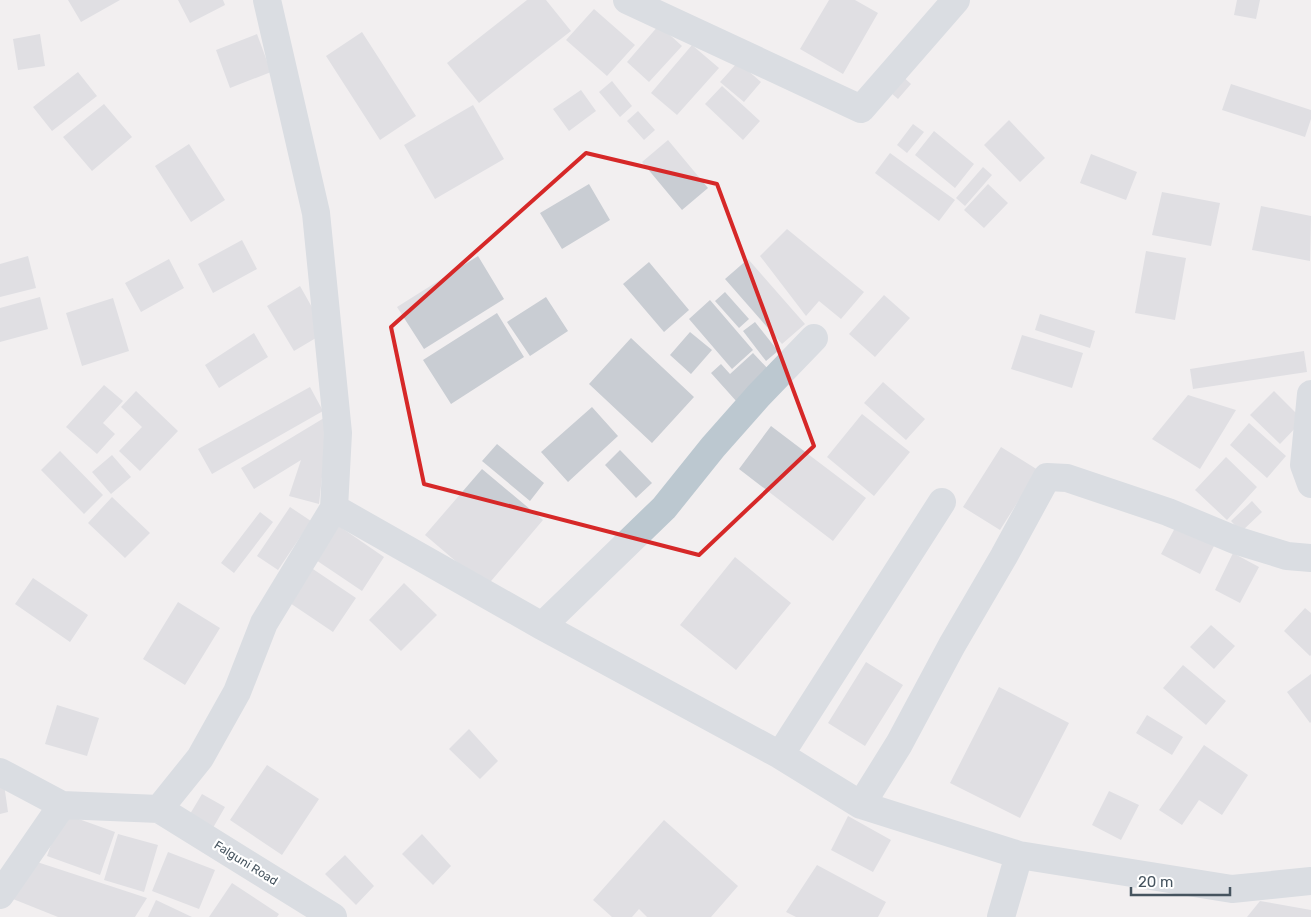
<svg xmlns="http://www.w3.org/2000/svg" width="1311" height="917" viewBox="0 0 1311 917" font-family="Rubik,sans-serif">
<rect width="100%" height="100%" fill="#f2eff0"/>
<!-- building -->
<path fill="#c9cdd3" d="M68 0H120L81 22Z
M178 0H223L225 5 190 23Z
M527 0H546L571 31 479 103 447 63Z
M829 0H855L878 13 843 74 800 49Z
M1237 0H1260L1256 19 1234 15Z
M594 9 635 45 607 76 566 40Z
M659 25 682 46 649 82 627 62Z
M362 32 416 116 380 140 326 56Z
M40 34 45 66 18 70 13 39Z
M257 34 271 72 230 88 216 50Z
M692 45 719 68 677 115 651 93Z
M738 62 761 82 744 102 720 82Z
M78 72 97 96 52 131 33 107Z
M898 72 911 84 898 99 884 87Z
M612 81 632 106 620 117 599 92Z
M1231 84 1311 110V119L1305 137 1222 110Z
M722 86 760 121 743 140 705 104Z
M581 90 596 111 569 131 553 109Z
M104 104 132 137 92 171 63 137Z
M473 105 504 159 435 199 404 145Z
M638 111 655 130 644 140 627 121Z
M1009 120 1045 158 1020 182 984 145Z
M913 124 924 132 907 153 897 145Z
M934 131 974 164 955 188 915 155Z
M668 140 708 188 682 210 642 162Z
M189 144 225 200 191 222 155 166Z
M890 153 955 200 939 221 875 173Z
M1091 154 1137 172 1126 200 1080 183Z
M983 167 992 175 965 206 956 198Z
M589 184 610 220 562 249 540 213Z
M988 184 1008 203 984 228 964 210Z
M1162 192 1220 203 1211 246 1152 235Z
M1261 206 1311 216 1310 261 1252 250Z
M787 229 864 292 841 319 819 301 806 316 760 256Z
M242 240 257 269 213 293 198 264Z
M1146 251 1186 258 1175 320 1135 313Z
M28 256 36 288 0 297V264Z
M478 256 504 299 424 349 397 307Z
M169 259 184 288 141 312 125 283Z
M748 259 805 324 782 344 725 279Z
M649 262 689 310 664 332 623 284Z
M300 286 326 332 294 351 267 306Z
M725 292 749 319 739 328 715 301Z
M884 295 910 318 875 357 849 334Z
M40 297 48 329 0 342V308Z
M546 297 568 331 530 356 507 322Z
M113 298 129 351 82 366 66 313Z
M710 300 753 350 732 369 689 319Z
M497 313 524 357 451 404 423 360Z
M1040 314 1095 331 1090 348 1035 330Z
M755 322 778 351 766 361 743 331Z
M690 332 712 350 691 374 670 355Z
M254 333 268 357 219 388 205 365Z
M1022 335 1083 353 1072 388 1011 369Z
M631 338 694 397 652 443 589 384Z
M1304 351 1307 372 1193 389 1190 369Z
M753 353 770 371 737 402 711 373 721 364 730 374Z
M883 382 925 419 906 440 864 403Z
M104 385 123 401 103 423 115 434 97 454 66 427Z
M310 387 323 411 212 474 198 449Z
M136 391 178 431 140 471 119 451 142 427 121 407Z
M1274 391 1303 420 1280 444 1250 415Z
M1188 395 1236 410 1200 469 1152 439Z
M592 407 618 436 568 482 541 452Z
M862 414 910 452 874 496 827 457Z
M324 418 326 441 319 504 289 496 301 460 254 489 241 468Z
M1249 423 1286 456 1267 478 1230 445Z
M771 426 866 498 833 541 739 469Z
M497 444 544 483 530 501 482 461Z
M1001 447 1038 470 1000 530 963 507Z
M620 450 652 483 636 498 605 465Z
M60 451 103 495 84 514 41 470Z
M112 455 131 477 111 494 92 472Z
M1226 457 1257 487 1227 520 1195 490Z
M482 469 543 520 486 587 425 535Z
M112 497 150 533 125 558 88 523Z
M1252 501 1262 512 1241 532 1231 521Z
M290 507 311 521 278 570 257 556Z
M260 512 273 522 234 573 221 563Z
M336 524 384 557 362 591 313 558Z
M1176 526 1214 546 1200 574 1161 554Z
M1233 553 1259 567 1240 603 1215 590Z
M735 557 791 603 736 670 680 625Z
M307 565 356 598 333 632 284 599Z
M33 578 88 615 70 642 15 604Z
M404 583 437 615 401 651 369 620Z
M178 602 220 628 185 685 143 659Z
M1305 608 1311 613V655L1310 656 1284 631Z
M1211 625 1235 646 1214 669 1190 647Z
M866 662 903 685 865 746 828 723Z
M1183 665 1226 701 1206 725 1163 688Z
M1311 674V722L1310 723 1287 692Z
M999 687 1069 723 1020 818 950 783Z
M57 705 99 718 87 756 45 744Z
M1147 715 1183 737 1172 755 1136 733Z
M469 729 498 761 480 779 449 749Z
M1204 745 1248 775 1222 815 1199 800 1182 825 1159 810Z
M267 765 319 799 282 855 230 820Z
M3 777 8 812 0 814V778Z
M1109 791 1139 805 1121 840 1092 825Z
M202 794 225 807 210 833 187 819Z
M62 813 115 832 100 875 47 856Z
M848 816 891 840 873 872 831 850Z
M664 820 738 886 711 917H647L639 909 632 917H612L593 900Z
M118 834 158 845 144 892 104 880Z
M422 834 451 866 433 885 402 854Z
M168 852 215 870 199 909 152 891Z
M345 855 374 886 356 905 325 874Z
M31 860 147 898 135 917H58L13 899Z
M817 865 886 902 878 917H796L786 912Z
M232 883 279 914 277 917H209Z
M156 900 192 917H148Z
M1260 901 1311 910V917H1247Z"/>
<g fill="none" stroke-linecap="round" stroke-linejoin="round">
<!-- minor -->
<path stroke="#bcc8d0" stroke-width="28" d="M267 0 316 213 338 433 334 508 542 626 780 755 861 805 1019 855 1232 889 1311 881
M627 0 861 109 956 0
M1311 394 1304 465 1311 484
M542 626 664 508 713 447 759 395 814 338
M780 755 942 502
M0 772 62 805
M861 805 899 744 952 645 1004 556 1047 477 1067 478 1168 512 1235 540 1287 556 1311 558
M159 809 333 917
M0 895 62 805 159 809 200 758 237 692 264 623 334 508
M1001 917 1019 855"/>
</g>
<!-- marked area -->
<path d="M0 0H1311V917H0ZM586 153 717 184 814 446 699 555 424 484 391 327Z" fill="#f2eff0" fill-opacity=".55" fill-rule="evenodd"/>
<path fill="none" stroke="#d62828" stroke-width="4" stroke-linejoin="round" d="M586 153 717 184 814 446 699 555 424 484 391 327Z"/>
<g text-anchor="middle" stroke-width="4.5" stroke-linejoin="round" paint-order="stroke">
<!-- street labels -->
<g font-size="12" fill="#46545f" stroke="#fff">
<text transform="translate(246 863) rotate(32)" y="4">Falguni Road</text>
</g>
</g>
<!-- scale -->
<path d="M1131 887v8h99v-8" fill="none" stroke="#46545f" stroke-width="2.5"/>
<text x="1138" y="887" font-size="15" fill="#46545f" stroke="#ffffff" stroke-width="4" paint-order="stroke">20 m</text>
</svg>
